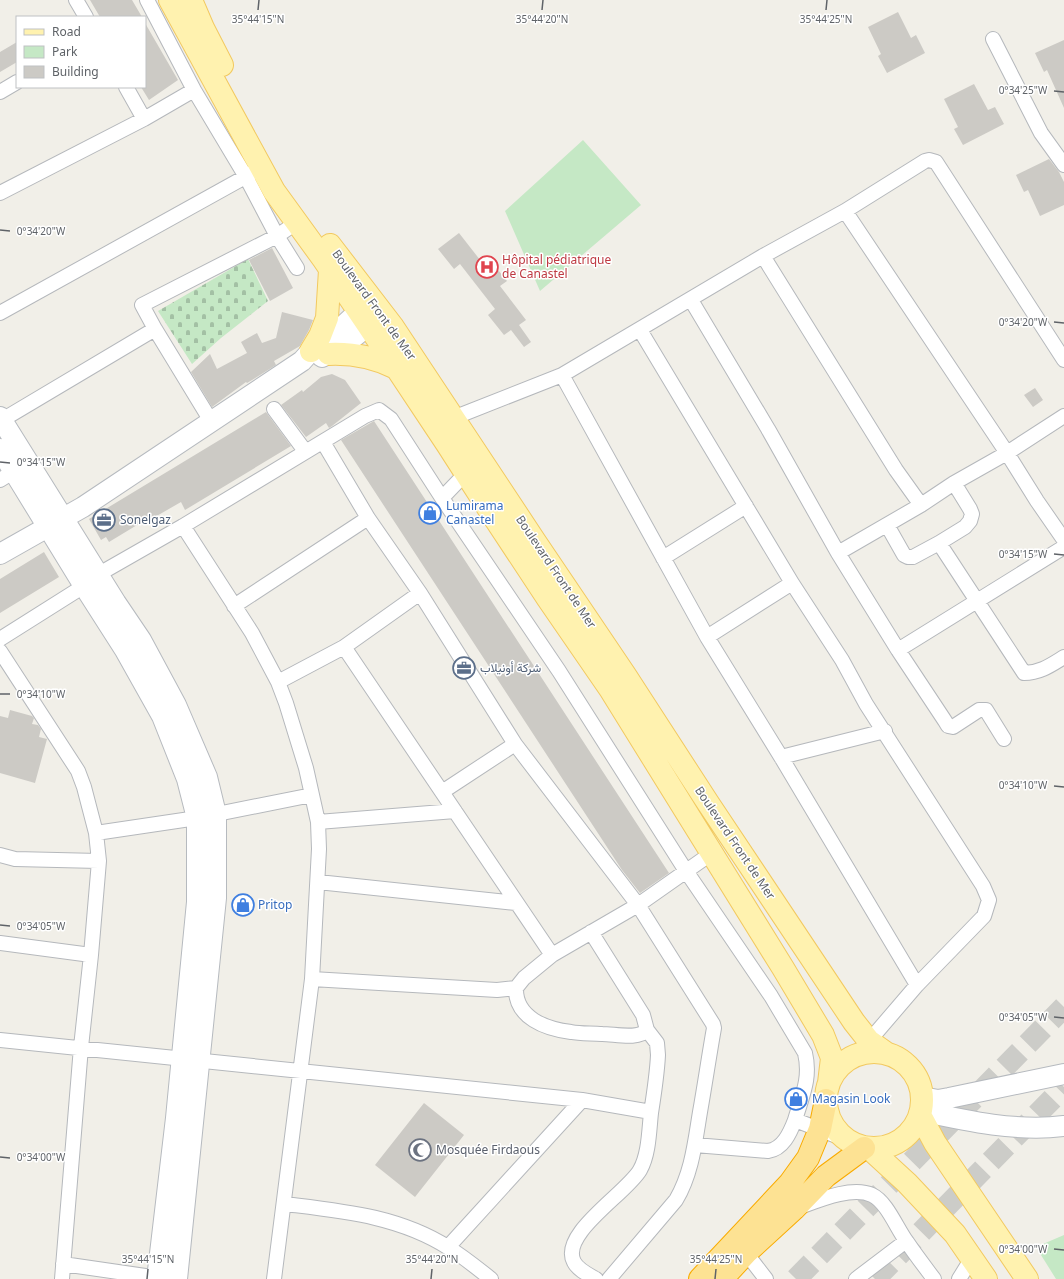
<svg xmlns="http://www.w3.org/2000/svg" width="1064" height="1279" viewBox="0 0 1064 1279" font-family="'Noto Sans',Vazirmatn,sans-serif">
<defs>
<pattern id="cemetery-stones" width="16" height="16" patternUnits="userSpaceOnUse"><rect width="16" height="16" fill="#c5e8c5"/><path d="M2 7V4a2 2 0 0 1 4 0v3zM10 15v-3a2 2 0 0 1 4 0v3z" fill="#a3c0a4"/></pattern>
</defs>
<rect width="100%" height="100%" fill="#f1efe8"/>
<!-- cemetery -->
<path fill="url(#cemetery-stones)" d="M248 259 268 301 221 338 192 364 158 311Z"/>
<!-- park -->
<path fill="#c5e8c5" d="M583 140 641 205 540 291 505 211Z
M1064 1235V1279H1056L1036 1247Z"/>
<!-- building -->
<path fill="#cccac5" d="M90 0H132L142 17H100Z
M898 12 911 38 916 35 925 53 887 73 878 56 881 54 868 27Z
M145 23 178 80 149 100 141 87H145Z
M1064 40V108L1047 70 1044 72 1035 53Z
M17 42V62L0 72V52Z
M974 84 988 110 995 107 1004 124 963 145 954 129 958 127 944 99Z
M1049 159 1059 172 1064 182V205L1040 216 1028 190 1024 192 1016 175Z
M459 233 484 265 490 260 507 281 500 286 526 320 519 325 531 342 524 347 511 330 504 335 488 315 495 309 460 264 454 269 438 249Z
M272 248 293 288 270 301 249 260Z
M282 312 313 320 309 330 300 346 274 361 276 365 252 380 247 383 246 382 212 407 191 372 210 354 217 369 247 353 241 342 257 333 262 343 276 338Z
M332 374 345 380 361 403 332 426 329 428 326 423 306 437 281 405 302 390 303 392 321 377Z
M1035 388 1043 400 1033 407 1024 395Z
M266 412 291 446 185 510 181 502 148 521 147 519 109 542 106 537 101 540 89 519Z
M374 421 669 873 640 893 622 870 341 440Z
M44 552 59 577 0 613V579Z
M10 710 32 716 34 718 32 724 38 725 41 729 39 737 47 739 35 783 0 773V716L8 718Z
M424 1103 464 1135 415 1197 375 1165Z"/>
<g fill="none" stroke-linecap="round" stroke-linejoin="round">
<!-- highway-tunnel -->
<path stroke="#ccccc8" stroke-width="22" stroke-dasharray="22 11" stroke-linecap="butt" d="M796 1279 1064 1007
M875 1279 1064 1087"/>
<!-- street casing -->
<g stroke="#b5b8bc" stroke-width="16">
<path id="street" d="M76 0 86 17
M147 0 194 90 246 177 277 236 297 268
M993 39 1041 133 1064 165
M126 87 144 119
M0 92 17 82
M0 193 144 119 194 90
M845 211 1007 453 1037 501 1064 540
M763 256 896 470 921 505
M691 300 768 429 838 553 898 650 945 721 948 726 953 727 979 710H986L1004 739
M0 313 254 172
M155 329 211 421
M640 330 792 583 842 660 866 704 983 886 989 900 984 916 917 985 869 1041
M562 375 707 637 781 757 917 985
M274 409 305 451
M453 418 562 375 763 256 845 211 925 161 929 160 936 162 1064 360
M2 420 155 329 142 305 277 236 296 223
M323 442 368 518 420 593 515 744 638 905 713 1024 714 1028C709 1056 705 1084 700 1112 695 1142 692 1173 676 1200L609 1279
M0 480 13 472
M442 498 466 473
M887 525 904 555 908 557H913L939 543 965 527 970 521 972 514 970 509 954 483
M183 526 252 633 278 682 286 703 306 768 318 822 319 849 312 979 274 1279
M939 543 1024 673C1040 673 1051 665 1064 657
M838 553 921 505 954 483 1007 453 1064 416
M663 558 746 506
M234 606 368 518
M707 637 792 583
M0 639 84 586 99 574 183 526 365 416 379 410 391 419 442 498 559 671 686 871 771 996 805 1053C811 1078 802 1096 795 1120L847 1140
M344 647 552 955
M898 650 1064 547
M0 651 78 771 84 787 96 833 99 861 91 955 81 1047 62 1279
M278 682 344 647 420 593
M781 757 885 731
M442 792 515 744
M318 822 455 811
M96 833 197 818 312 795
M0 855 15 859 99 861
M318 882 516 903
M0 943 91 955
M312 979 497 990 516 988 524 978 552 955 638 905 712 853
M516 988C515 1018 546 1029 571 1032 581 1034 592 1033 602 1034 615 1034 638 1040 647 1030L643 1015 591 932
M0 1040 582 1100 651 1112
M695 1145 768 1151C783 1149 790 1133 795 1120
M285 1204C342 1211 399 1216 449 1248 464 1257 477 1268 491 1279
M800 1207C819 1200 852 1186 872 1195 887 1202 897 1229 907 1242 915 1254 925 1267 934 1279
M448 1247 582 1100
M746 1253 766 1279
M63 1264 166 1279
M596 1279C589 1275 578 1270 574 1262 559 1234 627 1193 640 1170 649 1154 649 1131 651 1113 654 1094 657 1075 658 1055L657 1043 647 1030
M856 1279 906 1241
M959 1279 972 1258"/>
</g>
<!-- secondary casing -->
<g stroke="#b6babf" stroke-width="22">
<path id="secondary" d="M322 357C344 347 363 331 379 314
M0 417 116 603 141 640 176 705 207 777 216 814V898L177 1279
M0 449 84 586 125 650 162 716 187 779 197 818V902L176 1118 157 1279
M0 554 83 507 302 361 311 351 345 324 371 300
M922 1097 938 1100 949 1098 1064 1074
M921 1111C967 1121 1017 1132 1064 1126"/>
</g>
<!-- primary casing -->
<g stroke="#f2c960" stroke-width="24">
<path id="primary" d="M170 0 274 191 324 260 368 325 447 444 490 511 548 599 610 689 783 968 823 1035 832 1058 829 1083
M191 0 203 28 222 65
M330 245 393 327 534 540 625 675 708 803 854 1022 869 1041 886 1053
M311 351 320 336 327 318 330 270
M329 354C353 353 374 357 396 368
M826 1100a48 48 0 1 1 96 0a48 48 0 1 1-96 0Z
M920 1115 935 1143 1027 1279
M870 1149 907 1183 955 1234 986 1279"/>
</g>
<!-- highway casing -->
<g stroke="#f9ab00" stroke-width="24">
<path id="highway" d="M700 1279 790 1183 808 1158 820 1129 826 1100
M722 1279 746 1253 794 1209 826 1176 864 1148"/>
</g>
<!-- street -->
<use href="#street" stroke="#fff" stroke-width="14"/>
<!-- secondary -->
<use href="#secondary" stroke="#fff" stroke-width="20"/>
<!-- primary -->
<use href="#primary" stroke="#fff2af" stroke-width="22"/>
<!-- highway -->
<use href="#highway" stroke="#fde293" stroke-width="22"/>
</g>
<!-- ticks -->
<path fill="none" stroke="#5f6368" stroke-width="1.5" d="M258 10 259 0M542 10 543 0M826 10 827 0M1054 91 1064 92M0 230 10 231M1054 322 1064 323M0 462 10 463M1054 554 1064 555M0 694H10M1054 786 1064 787M0 925 10 926M1054 1017 1064 1018M0 1157 10 1158M1054 1249 1064 1250M147 1279 148 1269M431 1279 432 1269M715 1279 716 1269"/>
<!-- icons -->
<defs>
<g id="hospital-ring" transform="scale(1.15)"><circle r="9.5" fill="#fff" stroke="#e0444e" stroke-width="1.5"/><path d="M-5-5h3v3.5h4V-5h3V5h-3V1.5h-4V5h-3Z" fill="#e0444e"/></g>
<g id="shop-ring" transform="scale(1.15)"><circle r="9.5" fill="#fff" stroke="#3f7fe0" stroke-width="1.5"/><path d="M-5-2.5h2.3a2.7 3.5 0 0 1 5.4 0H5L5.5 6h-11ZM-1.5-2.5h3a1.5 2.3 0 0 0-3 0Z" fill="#3f7fe0"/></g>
<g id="office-ring" transform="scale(1.15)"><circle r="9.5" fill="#fff" stroke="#5c6f8a" stroke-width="1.5"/><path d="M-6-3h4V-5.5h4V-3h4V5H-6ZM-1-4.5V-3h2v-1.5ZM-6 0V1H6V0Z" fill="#5c6f8a"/></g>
<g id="mosque-ring" transform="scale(1.15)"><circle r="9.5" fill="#fff" stroke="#6b7280" stroke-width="1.5"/><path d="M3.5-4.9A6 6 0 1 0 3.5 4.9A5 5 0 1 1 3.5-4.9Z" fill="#6b7280"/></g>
</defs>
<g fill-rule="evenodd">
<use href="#hospital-ring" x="487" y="267"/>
<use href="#shop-ring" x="430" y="513"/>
<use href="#office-ring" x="104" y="520"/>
<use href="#office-ring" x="464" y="668"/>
<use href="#shop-ring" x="243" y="905"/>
<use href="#shop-ring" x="796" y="1099"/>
<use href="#mosque-ring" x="420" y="1150"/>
</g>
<g text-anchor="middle" stroke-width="3" stroke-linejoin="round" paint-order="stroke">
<!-- health labels -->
<g font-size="12" fill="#be3a42" stroke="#fff" text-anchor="start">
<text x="502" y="264">Hôpital pédiatrique<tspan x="502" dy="14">de Canastel</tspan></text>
</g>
<!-- street labels -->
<g font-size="12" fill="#5f6368" stroke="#fff">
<text transform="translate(374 305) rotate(54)" y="4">Boulevard Front de Mer</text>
<text transform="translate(556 572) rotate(56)" y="4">Boulevard Front de Mer</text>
<text transform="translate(735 843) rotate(56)" y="4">Boulevard Front de Mer</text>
</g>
<!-- shop labels -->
<g font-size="12" fill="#366cbe" stroke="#fff" text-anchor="start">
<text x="446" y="510">Lumirama<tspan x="446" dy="14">Canastel</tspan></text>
<text x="258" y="909">Pritop</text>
<text x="812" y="1103">Magasin Look</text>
</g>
<!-- service labels -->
<g font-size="12" fill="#4e5e75" stroke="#fff" text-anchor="start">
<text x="120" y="524">Sonelgaz</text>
<text x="480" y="672">شركة أونيلاب</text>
</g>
<!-- worship labels -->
<g font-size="12" fill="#5b616d" stroke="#fff" text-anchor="start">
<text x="436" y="1154">Mosquée Firdaous</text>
</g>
</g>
<g font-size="10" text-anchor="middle" fill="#5f6368" stroke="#fff" stroke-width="3" stroke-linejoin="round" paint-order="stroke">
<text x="258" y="23">35°44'15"N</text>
<text x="542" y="23">35°44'20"N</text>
<text x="826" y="23">35°44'25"N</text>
<text x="1023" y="94">0°34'25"W</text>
<text x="41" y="235">0°34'20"W</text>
<text x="1023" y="326">0°34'20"W</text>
<text x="41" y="466">0°34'15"W</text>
<text x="1023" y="558">0°34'15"W</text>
<text x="41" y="698">0°34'10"W</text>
<text x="1023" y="789">0°34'10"W</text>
<text x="41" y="930">0°34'05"W</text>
<text x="1023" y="1021">0°34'05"W</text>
<text x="41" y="1161">0°34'00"W</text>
<text x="1023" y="1253">0°34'00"W</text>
<text x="148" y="1263">35°44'15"N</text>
<text x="432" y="1263">35°44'20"N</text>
<text x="716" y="1263">35°44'25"N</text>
</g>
<!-- legend -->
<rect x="16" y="16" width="130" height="72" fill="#ffffff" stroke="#bfc1c3"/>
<rect x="24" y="29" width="20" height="6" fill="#fff2af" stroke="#bfc1c3"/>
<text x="52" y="36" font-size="12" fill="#5f6368">Road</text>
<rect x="24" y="46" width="20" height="12" fill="#c5e8c5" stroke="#bfc1c3"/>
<text x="52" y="56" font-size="12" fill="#5f6368">Park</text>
<rect x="24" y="66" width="20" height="12" fill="#cccac5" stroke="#bfc1c3"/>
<text x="52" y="76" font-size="12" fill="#5f6368">Building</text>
</svg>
